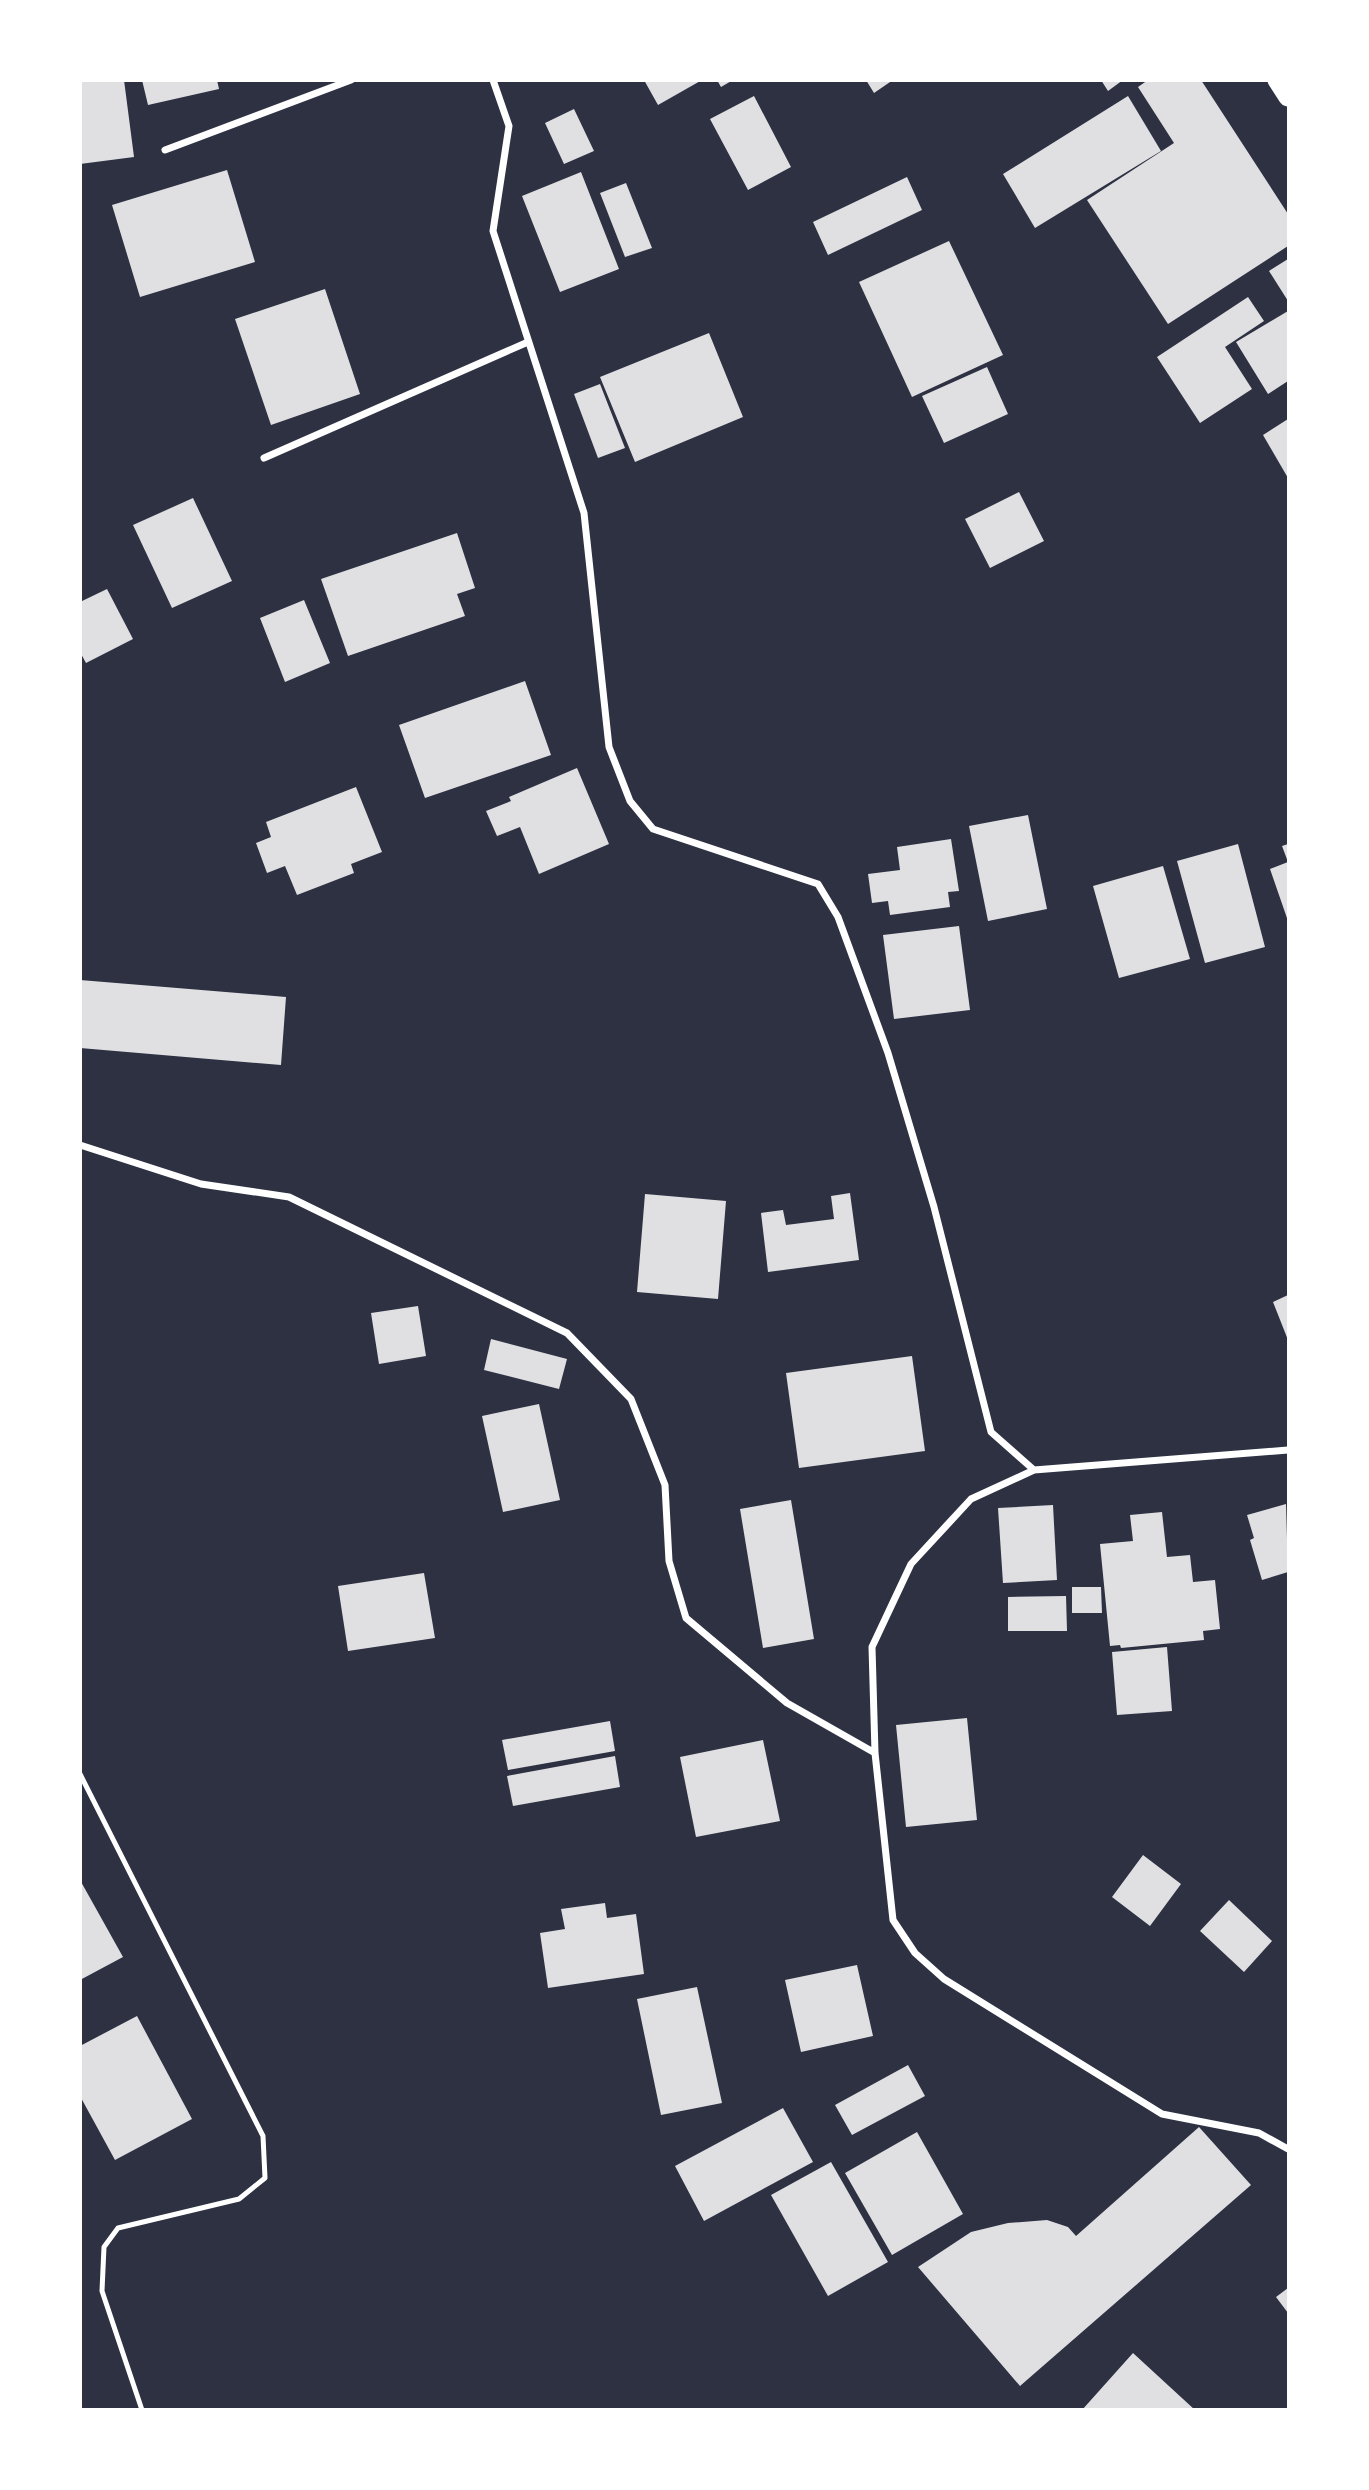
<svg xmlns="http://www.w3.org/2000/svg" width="1369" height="2490" viewBox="0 0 1369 2490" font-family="'Varela Round',sans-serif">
<rect width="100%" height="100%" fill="#2d3142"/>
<!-- building -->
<path fill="#e0e0e3" d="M80 80H124L134 157 80 164Z
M142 80H217L219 89 148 105Z
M644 80H702L658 105Z
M717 80H733L721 87Z
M866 80H893L874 93Z
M1101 80H1123L1108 91Z
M1148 80H1201L1288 214V246L1168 324 1087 200 1174 143 1138 87Z
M754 96 791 167 748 190 710 119Z
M1128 96 1161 151 1035 228 1003 174Z
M574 109 594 151 564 164 545 123Z
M227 170 255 262 140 297 112 205Z
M581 172 619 269 560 292 522 196Z
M907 177 922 210 828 255 813 222Z
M626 183 652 248 625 257 600 193Z
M949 241 1003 355 912 397 859 282Z
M1288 259V301L1269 271Z
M325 289 360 394 271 425 235 319Z
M1248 297 1264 321 1225 347 1252 389 1200 423 1157 357Z
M1288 311V381L1268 394 1236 342Z
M709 333 743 417 635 462 600 377Z
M987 367 1008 414 944 443 922 396Z
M600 384 625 448 598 458 574 394Z
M1288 419V478L1263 435Z
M1019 492 1044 541 990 568 965 519Z
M193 498 232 581 172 608 133 525Z
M457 533 475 588 457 594 465 616 348 656 321 579Z
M107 589 133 639 86 663 80 652V602Z
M304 600 330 663 285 682 260 618Z
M525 681 551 755 425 798 399 725Z
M577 768 609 844 539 874 520 827 497 836 486 811 511 801 509 797Z
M356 787 382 852 351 864 354 873 297 895 285 866 267 873 256 843 271 837 266 822Z
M1028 815 1047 909 988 921 969 826Z
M951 839 959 891 948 892 950 907 890 915 888 901 872 903 868 874 900 870 897 847Z
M1238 844 1265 947 1205 963 1177 861Z
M1288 844V862L1282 846Z
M1288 862V921L1270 869Z
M1163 866 1190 959 1119 978 1093 886Z
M959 926 970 1010 894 1019 883 935Z
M80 980 286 997 281 1065 80 1048Z
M850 1193 859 1260 768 1272 761 1213 783 1210 786 1225 834 1219 831 1196Z
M645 1194 726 1201 718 1299 637 1292Z
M1288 1295V1340L1273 1302Z
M418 1306 426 1356 379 1364 371 1313Z
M491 1339 567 1359 559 1389 484 1370Z
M912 1356 925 1451 799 1468 786 1373Z
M539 1404 560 1500 503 1512 482 1416Z
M791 1500 814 1639 763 1648 740 1509Z
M1286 1504 1288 1572 1262 1580 1250 1540 1254 1538 1247 1515Z
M1053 1505 1057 1580 1003 1583 998 1508Z
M1162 1512 1167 1557 1190 1555 1193 1582 1215 1580 1220 1629 1203 1631 1204 1640 1121 1648 1120 1645 1110 1646 1100 1544 1133 1541 1130 1515Z
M424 1573 435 1638 348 1651 338 1586Z
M1072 1587H1101L1102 1613H1072Z
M1066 1596 1067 1631H1008V1597Z
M1167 1647 1172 1711 1117 1715 1112 1652Z
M967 1718 977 1820 906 1827 896 1725Z
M610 1721 615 1751 508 1770 502 1740Z
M763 1740 780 1821 696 1837 680 1757Z
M615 1756 620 1787 513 1806 507 1776Z
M1143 1855 1181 1884 1150 1926 1112 1897Z
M80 1880 123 1957 80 1980Z
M1229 1900 1272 1941 1244 1972 1200 1931Z
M605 1903 607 1918 636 1914 644 1974 548 1988 540 1933 565 1929 561 1909Z
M857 1965 873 2036 801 2052 785 1980Z
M697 1987 722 2103 661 2115 637 1999Z
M137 2016 192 2119 115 2160 80 2096V2046Z
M908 2065 925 2096 852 2135 835 2105Z
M783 2108 813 2162 704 2221 675 2166Z
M1199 2127 1251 2185 1020 2386 918 2267 971 2232 1008 2223 1047 2220 1068 2227 1076 2236Z
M917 2132 963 2214 892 2255 845 2173Z
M831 2162 888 2262 828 2296 771 2195Z
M1288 2288V2313L1276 2297Z
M1133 2353 1195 2410H1082Z"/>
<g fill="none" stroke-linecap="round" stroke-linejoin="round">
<!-- service -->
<path stroke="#fff" stroke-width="5" d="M80 1774 263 2136 265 2178 239 2199 118 2228 104 2247 102 2291 142 2410"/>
<!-- minor -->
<path stroke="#fff" stroke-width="7" d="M493 80 509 126 493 231 584 513 609 747 630 801 653 829 818 884 838 917 888 1053 934 1207 991 1432 1034 1470
M165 150 351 80
M264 458 528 342
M80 1145 201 1184 289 1197 567 1333 631 1399 665 1485 669 1561 686 1618 787 1703 875 1753
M1288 1450 1034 1470 971 1499 911 1564 872 1647 875 1753 893 1920 915 1953 944 1979 1162 2114 1259 2133 1288 2149"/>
<!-- trunk -->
<path stroke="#fff" stroke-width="19" d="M1277 80 1288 97"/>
</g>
<!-- border -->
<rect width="1369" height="2490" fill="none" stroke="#ffffff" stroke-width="164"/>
</svg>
